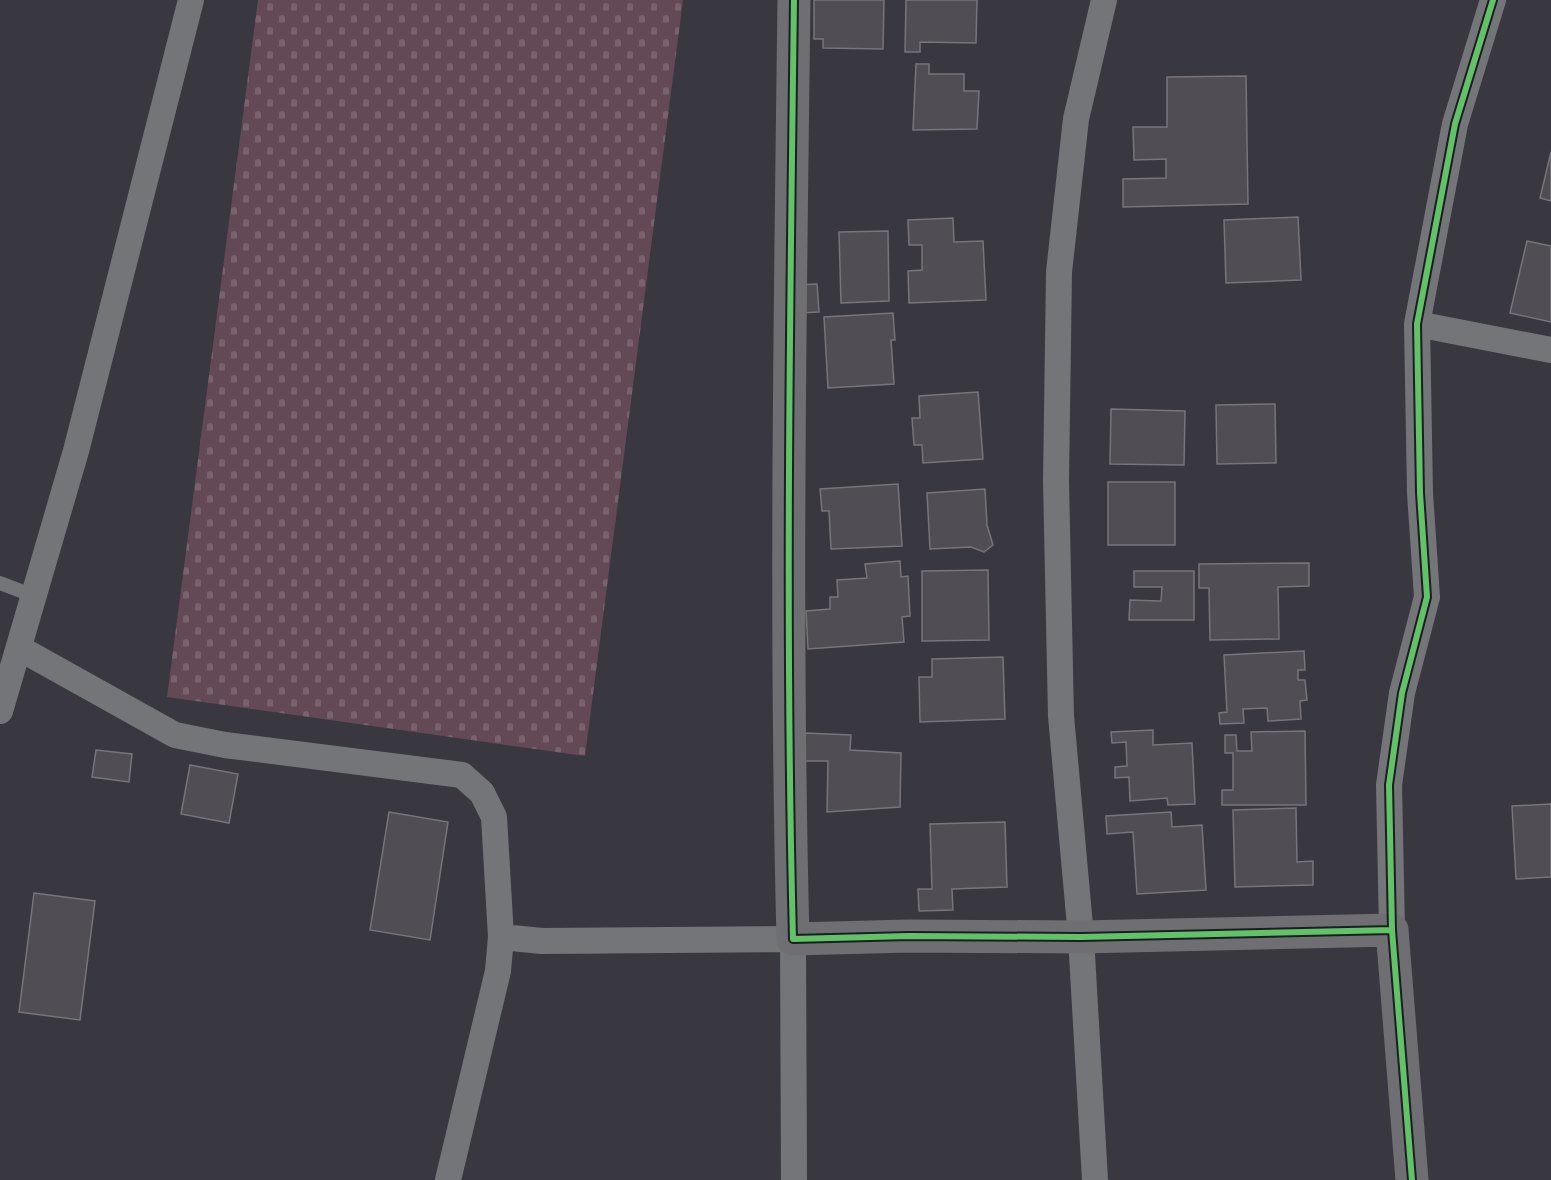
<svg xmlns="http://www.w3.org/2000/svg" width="1551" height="1180" viewBox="0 0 1551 1180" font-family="Helvetica,sans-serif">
<defs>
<pattern id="cemetery-stones" width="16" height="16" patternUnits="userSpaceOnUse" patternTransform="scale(1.5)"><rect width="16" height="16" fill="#634856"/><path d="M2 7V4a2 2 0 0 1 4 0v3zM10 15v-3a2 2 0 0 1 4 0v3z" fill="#79626e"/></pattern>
</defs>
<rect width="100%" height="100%" fill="#393840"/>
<!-- cemetery -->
<path fill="url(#cemetery-stones)" d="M258 0H683L585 756 167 697Z"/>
<!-- building -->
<path fill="#504d54" stroke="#77747a" stroke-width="1.5" d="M814 0H884L883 49 823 48V39H814Z
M906 0H977L976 43 920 42V52H905Z
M916 64H929V74H964V91H979L977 129 913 130Z
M1246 76 1248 204 1123 207V179L1166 178V159L1134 160 1133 127H1167V77Z
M1551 152V201L1540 198Z
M1298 217 1301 280 1226 283 1224 220Z
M953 218 954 242 983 241 986 300 909 303 908 271 922 270V245H909L908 220Z
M888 231 889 301 841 303 839 232Z
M1527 241 1551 246V322L1510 313Z
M817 284 819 312 798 313 797 285Z
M893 313 895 340H891L894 384 828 388 824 317Z
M978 392 983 459 923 463 922 445H914L912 418H920L919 396Z
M1275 404 1276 463 1217 464 1216 405Z
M1111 409 1185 411 1184 465 1110 464Z
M1108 482H1175V545H1108Z
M898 484 902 546 831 549 829 511H822L820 489Z
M985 489 987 525 993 545 984 552 971 547 930 549 927 493Z
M900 561 901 577 908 576 910 616 902 617 904 642 808 649 806 611 830 609V597H838L837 580 867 578 865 564Z
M1309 563V586L1278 587 1279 639 1210 640 1209 588H1199V564Z
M988 570 989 640 922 641V571Z
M1134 571H1194V620H1129L1130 600 1161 601 1162 587H1134Z
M1304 651 1305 670H1298V680H1305L1307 700 1300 701 1301 719 1268 721 1267 708 1243 709 1244 723 1220 724 1219 713 1227 712 1224 655Z
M1003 657 1005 719 920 722 919 677H932V659Z
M1153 730V745L1192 743 1195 804 1168 805 1167 798 1130 801 1129 777 1115 778V767L1127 766 1126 742 1112 743 1111 732Z
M1305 731 1306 805H1222V790H1233V753H1225V735H1236L1237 751H1252L1251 732Z
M805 733 851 735 850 750 901 753 900 807 827 812 828 761H805Z
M96 750 132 754 129 782 92 777Z
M190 765 238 774 229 823 181 814Z
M1551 804V877L1516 879 1512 806Z
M1296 808 1297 862 1313 861V885L1235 887 1233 810Z
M389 812 448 822 430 940 370 930Z
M1171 812 1172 827 1202 825 1206 890 1137 894 1133 832 1107 834 1106 816Z
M1005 822 1007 887 952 889 953 910 919 911 918 889H932L930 824Z
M34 893 95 901 80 1020 19 1012Z"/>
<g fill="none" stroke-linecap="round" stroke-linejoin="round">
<!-- lane -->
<path stroke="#747579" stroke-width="14" d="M0 583 34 596"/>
<!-- street -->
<path stroke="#747579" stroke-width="26" d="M1417 324 1551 350
M19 648 175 735 225 745 462 775 482 793 494 817 501 937
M0 711 76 451 191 0
M1392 930 1389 785 1402 693 1427 597 1420 493 1417 324 1455 124 1493 0
M448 1180 498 971 501 937 542 941 793 939 794 1180
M1095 1180 1081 937 1061 716 1056 481 1059 272 1076 119 1104 0"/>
<!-- secondary -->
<path stroke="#6f6f73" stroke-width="33" d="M794 0C790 313 785 626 793 939L909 936 1081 937 1392 930 1412 1180"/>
<!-- cycleway casing -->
<g stroke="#1f1d24" stroke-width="10">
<path id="cycleway" d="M794 0C790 313 785 626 793 939L909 936 1081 937 1392 930
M1412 1180 1392 930 1389 785 1402 693 1427 597 1420 493 1417 324 1455 124 1493 0"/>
</g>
<!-- cycleway -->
<use href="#cycleway" stroke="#61c268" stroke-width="6"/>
</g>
</svg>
